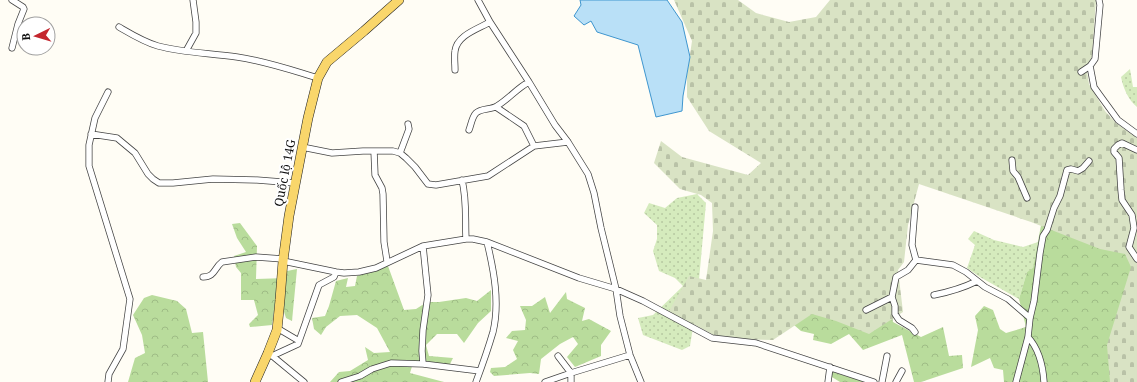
<svg xmlns="http://www.w3.org/2000/svg" width="1137" height="382" viewBox="0 0 1137 382" font-family="'Noto Serif',serif">
<defs>
<pattern id="grass-dots" width="8" height="8" patternUnits="userSpaceOnUse"><rect width="8" height="8" fill="#d5ebbd"/><path d="M2 2h.1M6 6h.1" fill="none" stroke="#b6c8a1" stroke-width="1.8" stroke-linecap="round"/></pattern>
<pattern id="forest-crowns" width="20" height="18" patternUnits="userSpaceOnUse"><rect width="20" height="18" fill="#b9dc9c"/><path d="M2 6a3 3 0 1 1 6 0M12 15a3 3 0 1 1 6 0" fill="none" stroke="#9ebc85"/></pattern>
<pattern id="cemetery-stones" width="16" height="16" patternUnits="userSpaceOnUse"><rect width="16" height="16" fill="#d9e3c4"/><path d="M2 7V4a2 2 0 0 1 4 0v3zM10 15v-3a2 2 0 0 1 4 0v3z" fill="#b9c2a7"/></pattern>
</defs>
<rect width="100%" height="100%" fill="#fffdf5"/>
<!-- grass -->
<path fill="url(#grass-dots)" d="M1130 69 1133 87H1137V107C1128 100 1123 87 1121 77Z
M697 194 706 203 697 302 690 346 682 350 643 335 638 318 653 315 683 286 675 278 659 271 653 251 657 239V225L644 213 649 203 665 208 677 198Z
M974 231 994 240 1023 247 1038 242 1033 269 1027 272 1019 299 980 277 967 268 975 245 968 239Z"/>
<!-- forest -->
<path fill="url(#forest-crowns)" d="M1042 220 1137 250V382H1004L1003 370 994 368 990 358 971 367 978 330 975 316 984 306 993 310 1000 329 1006 333 1026 327 1019 299 1027 272 1033 268Z
M240 223 257 246 256 279 286 278 287 271 297 269 292 321 286 318 277 290 272 325 250 327 249 324 258 315 254 300H241V273L236 267 234 256 246 252 237 238 232 224Z
M388 266 404 310 416 309 427 302H439L466 298 477 301 491 290V311L478 323 464 343 457 334H437L426 345 429 356 453 358 449 366 413 363 410 373 444 382H330L339 372 350 371 368 360 365 347 374 353 390 352 377 328 357 315 340 316 326 327 321 335 314 329 312 318 325 316 329 306 336 281 348 278 346 287 355 286 357 276Z
M566 292 567 299 585 308 582 321 589 319 611 331 601 345V356L575 367 567 357 578 344 573 337 560 344 541 359 539 374 530 373 494 376 490 372 491 368 505 367 517 359 513 350 518 341 506 338 512 331 525 330 526 320 520 306H532L545 297 550 313Z
M152 295 177 301 186 309 192 333 203 332 208 382H128L135 358 145 353 142 335 133 315 144 298Z
M890 304 893 322 921 337 943 327 949 356 962 355 963 368 921 382H914L902 335 863 350 849 334 831 344 813 340 814 334 801 331 794 325 802 313Z
M827 370 865 382H840L827 374Z"/>
<!-- cemetery -->
<path fill="url(#cemetery-stones)" d="M674 0H738L756 13 789 22 816 17 830 0H1096L1092 56 1087 72 1089 84 1105 111 1116 123 1137 138V382H1110L1107 345 1131 267 1125 254 1100 249 1031 222 919 184 908 225 904 262 898 270 903 312 869 334 836 321 812 314 773 340 721 339 669 311 689 276 706 280 713 231 712 203 701 195 680 189 654 163 661 141 682 157 748 175 761 163 709 131 687 97V75L692 41Z"/>
<!-- water -->
<path fill="#b9e0f7" stroke="#3f96cf" d="M580 0H667L682 22 690 57 683 96 682 111 656 117 638 45 597 32 591 21 584 25 574 16 581 5Z"/>
<g fill="none" stroke-linecap="round" stroke-linejoin="round">
<!-- minor casing -->
<g stroke="#444" stroke-width="7">
<path id="minor" d="M12 0 23 7 24 9 18 24 12 48
M478 0 490 22 529 82 555 125 568 142 588 174 594 193 601 228 616 289 620 316 630 355 641 382
M119 27C131 34 144 42 158 46 184 53 211 53 237 57 265 61 291 70 318 78
M186 51 196 33V22L193 0
M1090 66 1094 87 1099 94 1118 120 1137 134
M455 70C455 63 454 57 455 51 457 35 478 29 490 22
M1081 72 1090 66 1095 59 1100 5 1099 0
M496 107 524 126 534 146
M469 130C471 125 472 117 476 113 481 108 491 110 497 106 509 99 517 88 529 82
M91 134 117 138 135 153 148 174 153 179 159 183H173L213 179 257 180 295 183
M302 147 332 153 363 151H393L400 153 406 158 415 167 428 184 436 185 488 176 534 146 568 142
M1137 150 1122 143 1118 145 1114 149V152L1119 158 1121 190 1122 200 1132 215 1134 228 1129 247 1137 259
M374 151 375 175 382 188 383 194 384 242 387 261
M400 153 409 129 408 124
M1012 160 1013 171 1018 177 1027 198
M462 180C467 200 465 219 466 239
M915 207 912 245 916 260 953 265 966 272 985 287 1008 299 1030 318
M283 261 336 272 344 273 359 272 376 268 423 246 466 239H473L487 242 579 278 616 289 643 301 712 338 756 343 874 382
M203 277C215 277 214 268 222 262L256 257 283 259
M934 295C949 292 963 288 977 281
M892 297 895 306V314L899 320 912 328 915 332
M866 310 892 297 896 277 908 270 916 260
M277 328 299 341
M1028 337C1039 349 1043 367 1044 382
M270 354 304 382
M272 356 298 344 319 285 334 277 336 272
M558 356 571 373V382
M423 364 480 371
M108 382 109 374 123 349 130 299 89 166V145L95 118 108 92
M341 382 360 376 372 369 391 363 423 364 422 351 423 330 428 295 423 246
M476 382C482 366 488 349 493 332 500 303 494 271 487 242
M545 382 571 373 630 355
M828 382 830 367
M882 382 887 356
M896 382 902 371
M1016 382 1028 337 1030 318 1034 301 1040 253 1043 236 1047 230 1054 208 1060 196 1067 170 1071 169 1078 171 1083 168 1089 161"/>
</g>
<!-- primary casing -->
<g stroke="#222" stroke-width="10">
<path id="primary" d="M255 382 268 353 277 330 280 300 283 261 289 216 308 118 318 78 327 62 364 31 399 0"/>
</g>
<!-- minor -->
<use href="#minor" stroke="#fff" stroke-width="5.5"/>
<!-- primary -->
<use href="#primary" stroke="#f9d66b" stroke-width="9"/>
</g>
<g text-anchor="middle" stroke-width="4" stroke-linejoin="round" paint-order="stroke">
<!-- street labels -->
<g font-size="12" fill="#111" stroke="#fff">
<text transform="translate(285 173) rotate(-79)" y="4">Quốc lộ 14G</text>
</g>
</g>
<!-- north arrow -->
<g transform="translate(36 36) rotate(265)"><circle r="19" fill="#ffffff" stroke="#a0a0a0"/>
<path d="M0-3L7 15L0 10L-7 15Z" fill="#c4262e"/>
<text y="-6" font-size="11" font-weight="bold" text-anchor="middle" fill="#111111">B</text>
</g>
</svg>
